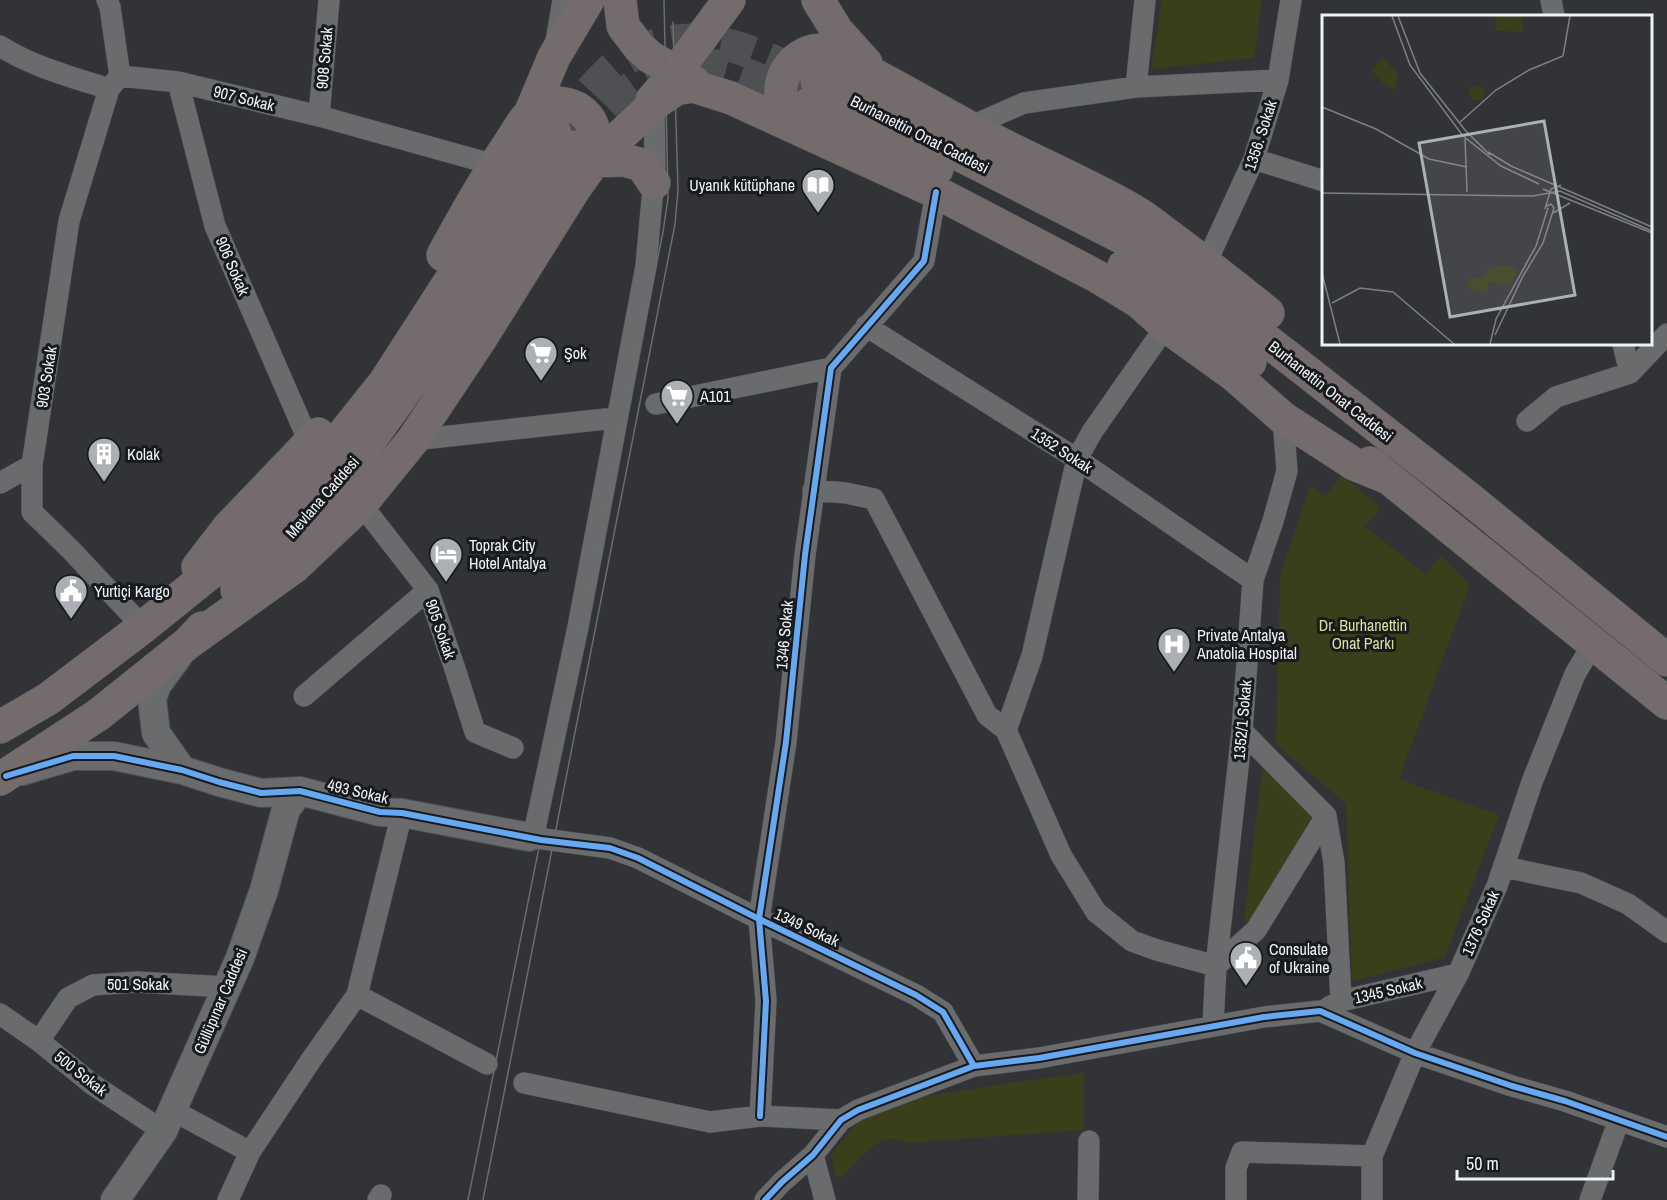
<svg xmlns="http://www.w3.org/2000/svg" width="1667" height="1200" viewBox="0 0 1667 1200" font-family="'Archivo Narrow',sans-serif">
<rect width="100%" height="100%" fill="#313336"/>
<!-- green -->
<path fill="#3b3e1b" d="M1162 0H1262L1254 58 1151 69Z
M1342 474 1380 508 1365 527 1426 574 1441 556 1470 585 1399 779 1499 815 1445 957 1352 981 1346 804 1276 744 1280 577 1310 485 1326 496Z
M1263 763 1315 815 1252 920 1244 921Z
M1084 1073V1130L905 1143C901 1141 895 1139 891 1139 875 1138 852 1166 842 1178L835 1176 831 1154 858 1122 921 1097 1015 1082Z"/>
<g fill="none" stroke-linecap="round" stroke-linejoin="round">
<!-- primary-tunnel -->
<path stroke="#4e5053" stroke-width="33" stroke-dasharray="33 16" stroke-linecap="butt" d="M557 127C571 112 586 96 601 80 606 75 612 68 618 64 685 17 748 48 813 80
M575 144C611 102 655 55 716 66 747 71 777 89 805 102"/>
<!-- street casing -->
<g stroke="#4d4f51" stroke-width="22">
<path id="street" d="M107 0 110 7 120 76
M1551 0 1554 16
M556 41 563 0
M0 46C33 67 72 77 109 89L120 76 178 82 319 116 495 165
M178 82 215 226 310 444
M1136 87 1145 0
M109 89 69 221 32 465V512L71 550 143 627
M319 116 329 0
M969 127 1024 103 1136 87 1278 80
M1254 159 1324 181
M1206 263 1254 159 1278 80 1291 0
M866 326 1077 459 1253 580
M1623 344 1630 373
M656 404 831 368
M1527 421 1556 397 1630 373 1667 334
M413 440 606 419
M0 483 32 465
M813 490 846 493 874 499 987 715 1006 730 1061 855 1096 912 1132 941 1157 950 1216 966 1256 930 1326 816
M361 504 428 590 456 672 475 732 513 748
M304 696 428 590
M1006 730 1032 656 1077 459 1092 432 1166 326
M1242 731 1326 816 1334 863 1341 1001
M529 837 610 848 638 858 759 919 916 995 943 1012 974 1066
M533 838 578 627 646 266 655 166 654 97
M1504 867 1581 883 1628 904 1667 932
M357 995 487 1064
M1329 1007 1341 1001 1458 974
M0 1014 39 1041 92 1084 163 1131
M1213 1026 1216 966 1242 731 1253 580 1273 521 1287 471 1283 418
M39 1041 68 998 93 985 137 982 227 987
M524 1083 710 1122 760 1116 841 1120
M172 1110 250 1152
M760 1116 766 1001 759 919 786 742 805 555 831 368 924 261 936 192
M813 1155 825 1200
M228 1200 250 1152 311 1060 357 995 402 813
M378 1200 381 1195
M765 1200 782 1182 813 1155 841 1120 858 1110 974 1066 1039 1058 1264 1017 1320 1011 1415 1053 1512 1086 1565 1101 1667 1137
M1088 1200 1089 1141
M1236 1200V1168L1242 1152 1372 1156
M1372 1200V1156L1415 1053 1458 974 1497 886 1532 782 1575 674 1593 644
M1590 1200 1619 1120"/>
</g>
<!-- secondary casing -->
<g stroke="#4d4f51" stroke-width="30">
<path id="secondary" d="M177 658 157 685 152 699 156 733 182 770
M22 771 73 756H114L182 770 219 782 261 793 300 791 380 812 402 813 529 837
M115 1200 163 1131 240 958 264 890 286 809 300 791"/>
</g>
<!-- primary casing -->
<g stroke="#4d4f51" stroke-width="34">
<path id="primary" d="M620 0 623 26 639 47 650 57 694 82
M818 0 837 31 866 63
M817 82 1125 239 1158 259 1210 296 1466 496 1667 660
M652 100 676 72 729 0
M809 104 937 169
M530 114 554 57 588 0
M802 130C789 113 775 100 783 78 789 61 808 47 826 51 836 53 846 61 855 65 893 84 930 106 967 126 1004 147 1043 164 1081 183 1103 194 1125 204 1145 218 1187 249 1227 280 1268 313
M443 255C464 217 485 179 509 144 516 134 522 121 530 114 543 101 561 100 577 108 598 121 596 140 594 161L624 160 642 165 654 183
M1124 266 1176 302 1250 362
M1370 463 1667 703
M198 567 228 528 318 434
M237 590 344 476 454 323 522 212 551 171 572 147
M188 643 294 567 361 504 413 440 481 338 573 191 594 161 655 103 676 89 693 86 731 98 936 192 1098 277 1139 302 1166 326 1234 375 1283 418 1354 464 1386 477
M0 727 48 699 143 627 240 549 293 497 385 382 522 170 554 130
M0 779 98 715 188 643 202 628"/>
</g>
<!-- street -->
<use href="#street" stroke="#696b6d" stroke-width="21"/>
<!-- secondary -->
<use href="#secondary" stroke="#696b6d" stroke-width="28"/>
<!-- primary -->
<use href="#primary" stroke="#746b6d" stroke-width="33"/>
<!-- tram -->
<path stroke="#6a6c6e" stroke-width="1.5" d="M468 1200 663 232 668 198 664 0
M483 1200 675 224 678 190 673 22"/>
<!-- cycleway casing -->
<g stroke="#181a1d" stroke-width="10">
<path id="cycleway" d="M6 776 73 756H114L182 770 219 782 261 793 300 791 380 812 402 813 541 840 610 848 638 858 759 919 916 995 943 1012 974 1066
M760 1116 766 1001 759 919 786 742 805 555 831 368 924 261 936 192
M765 1200 782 1182 813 1155 841 1120 858 1110 974 1066 1039 1058 1264 1017 1320 1011 1415 1053 1512 1086 1565 1101 1667 1137"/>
</g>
<!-- cycleway -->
<use href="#cycleway" stroke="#66a8f1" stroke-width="6"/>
</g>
<!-- icons -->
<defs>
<g id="library-pin" transform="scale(1.725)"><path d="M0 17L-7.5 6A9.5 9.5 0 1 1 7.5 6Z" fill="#acafb3" stroke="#181a1d"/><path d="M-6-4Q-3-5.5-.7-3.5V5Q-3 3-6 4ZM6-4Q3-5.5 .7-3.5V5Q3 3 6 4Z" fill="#fff"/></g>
<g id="supermarket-pin" transform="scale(1.725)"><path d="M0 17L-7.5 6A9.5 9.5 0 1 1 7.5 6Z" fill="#acafb3" stroke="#181a1d"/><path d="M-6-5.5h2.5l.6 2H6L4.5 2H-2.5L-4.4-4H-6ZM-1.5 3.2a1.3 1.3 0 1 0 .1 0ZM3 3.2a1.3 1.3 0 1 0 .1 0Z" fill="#fff"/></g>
<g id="building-pin" transform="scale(1.725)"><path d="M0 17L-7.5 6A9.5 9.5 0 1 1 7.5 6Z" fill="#acafb3" stroke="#181a1d"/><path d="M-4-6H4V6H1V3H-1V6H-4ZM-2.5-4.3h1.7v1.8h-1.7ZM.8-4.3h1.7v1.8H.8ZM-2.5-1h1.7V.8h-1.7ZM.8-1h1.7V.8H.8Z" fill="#fff"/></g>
<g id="hotel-pin" transform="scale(1.725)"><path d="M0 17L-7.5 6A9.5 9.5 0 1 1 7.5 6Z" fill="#acafb3" stroke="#181a1d"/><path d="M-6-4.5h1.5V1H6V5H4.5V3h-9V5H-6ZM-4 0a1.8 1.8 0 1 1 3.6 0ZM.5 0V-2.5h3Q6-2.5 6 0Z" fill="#fff"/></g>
<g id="civic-pin" transform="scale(1.725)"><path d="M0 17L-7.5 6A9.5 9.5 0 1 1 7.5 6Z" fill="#acafb3" stroke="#181a1d"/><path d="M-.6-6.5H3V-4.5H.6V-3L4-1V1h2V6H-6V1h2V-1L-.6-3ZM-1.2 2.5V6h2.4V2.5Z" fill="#fff"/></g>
<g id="hospital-pin" transform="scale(1.725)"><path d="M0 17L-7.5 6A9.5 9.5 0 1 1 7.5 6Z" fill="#acafb3" stroke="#181a1d"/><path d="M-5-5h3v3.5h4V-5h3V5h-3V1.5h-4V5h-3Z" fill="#fff"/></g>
</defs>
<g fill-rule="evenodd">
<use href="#library-pin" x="818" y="185"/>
<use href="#supermarket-pin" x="541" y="353"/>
<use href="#supermarket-pin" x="677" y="396"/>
<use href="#building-pin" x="104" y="454"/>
<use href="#hotel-pin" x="446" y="554"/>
<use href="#civic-pin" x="71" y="591"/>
<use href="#hospital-pin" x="1174" y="644"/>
<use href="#civic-pin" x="1246" y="958"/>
</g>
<g text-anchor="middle" stroke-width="6" stroke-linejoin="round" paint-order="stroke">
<!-- street labels -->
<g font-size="16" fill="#eff2f7" stroke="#181a1d">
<text transform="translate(324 58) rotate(-85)" y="6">908 Sokak</text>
<text transform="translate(244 98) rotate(14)" y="6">907 Sokak</text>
<text transform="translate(920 134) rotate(27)" y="6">Burhanettin Onat Caddesi</text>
<text transform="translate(1260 135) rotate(-72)" y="6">1356. Sokak</text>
<text transform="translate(233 266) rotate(67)" y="6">906 Sokak</text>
<text transform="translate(46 377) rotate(-81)" y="6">903 Sokak</text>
<text transform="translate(1331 391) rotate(38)" y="6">Burhanettin Onat Caddesi</text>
<text transform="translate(1062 450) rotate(33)" y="6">1352 Sokak</text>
<text transform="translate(322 497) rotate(-49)" y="6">Mevlana Caddesi</text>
<text transform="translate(441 629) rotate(71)" y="6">905 Sokak</text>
<text transform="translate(784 635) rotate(-85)" y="6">1346 Sokak</text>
<text transform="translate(1242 720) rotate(-85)" y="6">1352/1 Sokak</text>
<text transform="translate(358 791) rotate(13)" y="6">493 Sokak</text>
<text transform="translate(1480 923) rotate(-66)" y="6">1376 Sokak</text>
<text transform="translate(807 927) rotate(25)" y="6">1349 Sokak</text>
<text x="138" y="990">501 Sokak</text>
<text transform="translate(1388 990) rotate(-13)" y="6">1345 Sokak</text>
<text transform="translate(220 1001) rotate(-67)" y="6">Güllüpınar Caddesi</text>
<text transform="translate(81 1073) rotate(38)" y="6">500 Sokak</text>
</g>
<!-- poi labels -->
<g font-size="16" fill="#eff2f7" stroke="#181a1d" text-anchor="start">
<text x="795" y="191" text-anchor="end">Uyanık kütüphane</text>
<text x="564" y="359">Şok</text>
<text x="700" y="402">A101</text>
<text x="127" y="460">Kolak</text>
<text x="469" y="551">Toprak City<tspan x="469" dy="18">Hotel Antalya</tspan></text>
<text x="94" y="597">Yurtiçi Kargo</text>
<text x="1197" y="641">Private Antalya<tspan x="1197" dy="18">Anatolia Hospital</tspan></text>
<text x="1269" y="955">Consulate<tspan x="1269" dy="18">of Ukraine</tspan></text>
</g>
<!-- park labels -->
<g font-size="16" fill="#d6e098" stroke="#181a1d">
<text x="1363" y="631">Dr. Burhanettin<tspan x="1363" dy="18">Onat Parkı</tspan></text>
</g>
</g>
<!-- overview -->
<g transform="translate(1322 15)">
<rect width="330" height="330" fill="#313336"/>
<path d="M173 1H200L202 17 174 16ZM61 43 76 59 74 75 61 68 49 54ZM147 78a8 8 0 1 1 16 0a8 8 0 1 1-16 0ZM186 250 197 255 188 270 167 267 165 278 149 275 145 265 163 261 168 253Z" fill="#3b3e1b"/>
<path fill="none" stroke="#7d7f83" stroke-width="1.5" d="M70 1 88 50 141 121 179 151 217 169M76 1 98 58 143 115 168 140M0 92 54 114 107 144 145 152M137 108 174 75 207 55 241 41 248 1M143 124 145 177M166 137 189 151 330 212M221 174 330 218M0 178 211 181 238 176 330 216M223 194 229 174 239 170M231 198 248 188M0 258 18 329M201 261 221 228 232 193 229 189 223 192M10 288 38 273 71 277 132 329M173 320 201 261M168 329 174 304 214 231 226 193"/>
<path fill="#acafb3" fill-opacity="0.15" stroke="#acafb3" stroke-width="3" d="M222 106 253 280 128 302 97 128Z"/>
<rect width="330" height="330" fill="none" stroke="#eff2f7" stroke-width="3"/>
</g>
<!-- scale -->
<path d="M1457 1170v9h156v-9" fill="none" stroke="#eff2f7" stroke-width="3"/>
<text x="1466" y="1170" font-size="18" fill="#eff2f7" stroke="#181a1d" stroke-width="4.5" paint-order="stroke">50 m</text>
</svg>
